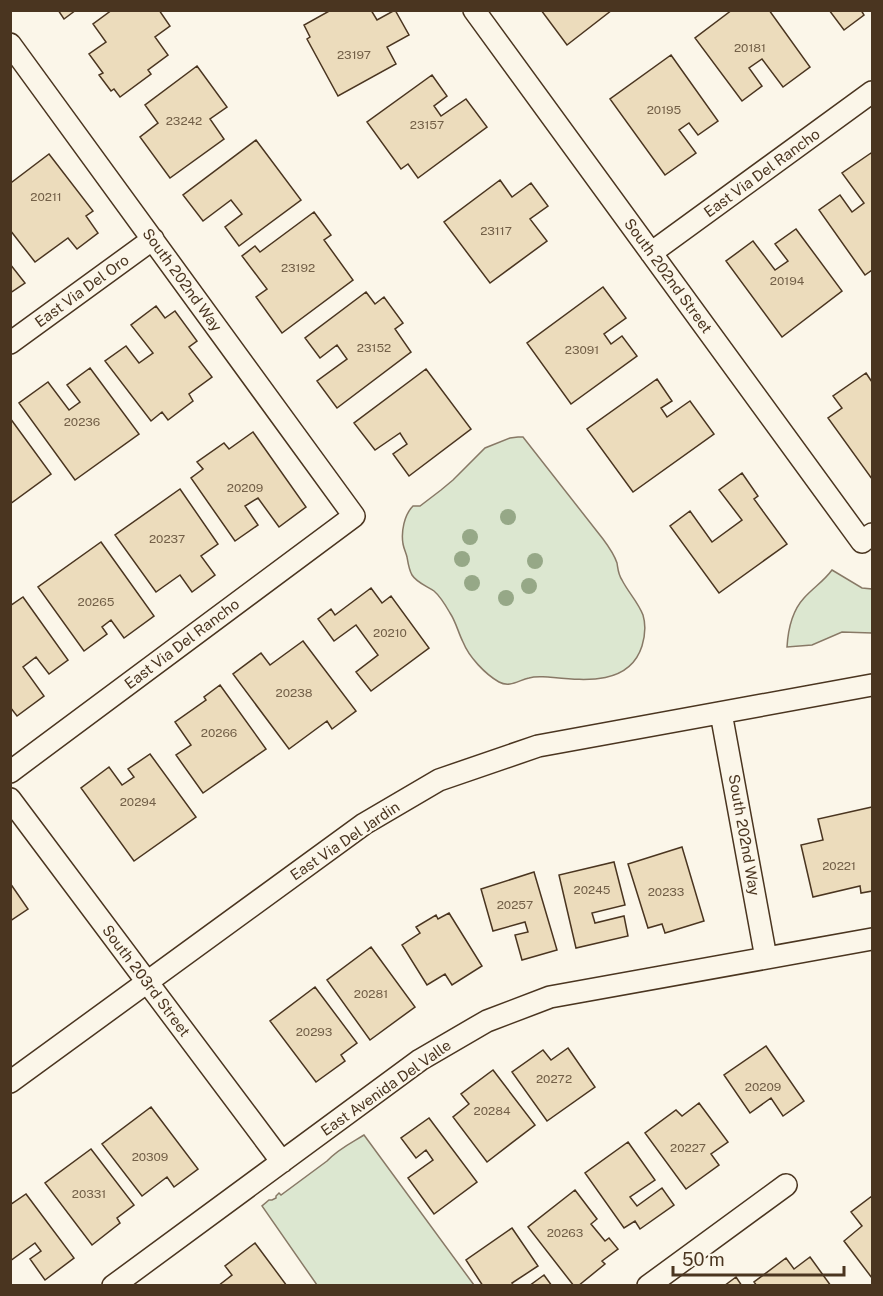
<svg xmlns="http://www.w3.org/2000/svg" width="883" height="1296" viewBox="0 0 883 1296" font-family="'Public Sans',sans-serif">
<rect width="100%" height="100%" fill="#fbf6e9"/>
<!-- green -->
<path fill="#dce7d0" stroke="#887966" stroke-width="1.5" d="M518 437H523L603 539C609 547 614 554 617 563 618 569 618 574 622 580 628 592 638 602 643 615 646 625 645 636 642 646 629 687 581 680 548 677 541 677 536 676 529 678 519 680 510 688 499 682 485 674 469 657 463 642 458 632 456 622 450 613 446 606 440 596 434 591 427 586 417 583 412 575 409 570 408 563 407 557 406 553 404 549 403 544 401 532 404 515 413 506H420L441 490 453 480 485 448 510 438Z
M832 570 862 588 872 589V633L842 632 812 645 787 647C788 630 792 611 804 598 813 588 824 581 832 570Z
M364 1135 474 1285H317L262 1206 269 1200H272L276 1198V1196L279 1193 281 1195 327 1161C338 1149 351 1143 364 1135Z"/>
<!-- building -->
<path fill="#ecdcbc" stroke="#4a3520" stroke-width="1.5" d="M58 10H76L64 19Z
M112 10H159L170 26 155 37 168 55 148 70 151 74 120 97 114 89 111 91 99 75 103 73 89 54 106 42 93 24Z
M331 10H371L377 20 395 10 409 35 387 47 396 64 338 96 307 39 310 37 304 25Z
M541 10H612L567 45Z
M732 10H769L810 67 783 87 762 59 749 68 762 86 742 101 695 38Z
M829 10H861L864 15 844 30Z
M671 55 718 121 698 135 689 123 679 130 696 153 665 175 610 99Z
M197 66 227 107 210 119 224 139 170 178 140 137 158 123 145 105Z
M432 75 447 96 434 106 441 116 466 99 487 127 418 178 408 164 401 169 367 122Z
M256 140 301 200 239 246 225 227 242 214 231 200 203 221 183 195Z
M871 153 872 155V270L865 275 819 210 840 195 852 212 864 203 842 173Z
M49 154 93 211 86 216 98 233 77 249 68 238 35 262 10 230V180L12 182Z
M500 180 512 197 531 183 548 206 530 219 547 241 490 283 444 222Z
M314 212 331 235 324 240 353 280 282 333 256 297 267 289 242 256 255 246 260 252Z
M796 229 842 291 782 337 726 261 753 241 775 270 788 261 775 244Z
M10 264 25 283 10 293Z
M603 287 626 318 604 334 611 344 622 336 637 356 571 404 527 343Z
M366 292 375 304 384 297 403 323 395 329 411 352 337 408 317 381 347 359 337 345 320 358 305 338Z
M156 306 165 318 175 311 197 341 189 347 212 377 189 394 193 401 168 420 162 412 151 421 105 361 126 346 139 363 153 353 131 325Z
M90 368 139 434 75 480 19 403 48 382 69 410 80 402 67 385Z
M426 369 471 429 409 476 393 454 407 444 400 433 375 450 354 423Z
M866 373 872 382V479L828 418 842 408 833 396Z
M657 379 672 401 661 408 667 417 690 401 714 434 633 492 587 429Z
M10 418 51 474 10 504Z
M253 432 306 507 279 527 258 498 245 506 258 525 235 541 191 478 203 469 197 462 224 443 229 449Z
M742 473 758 496 754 499 787 544 719 593 670 526 690 511 712 542 742 520 719 490Z
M180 489 218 544 201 556 215 575 192 592 180 575 156 592 115 535Z
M101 542 154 616 124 638 111 620 102 627 107 634 84 651 38 587Z
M371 588 382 603 391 596 429 648 371 691 356 672 378 655 356 625 334 641 318 619 331 609 335 615Z
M23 597 68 660 49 674 36 657 23 667 44 696 17 716 10 707V606Z
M303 641 356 711 332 729 327 721 289 749 233 674 261 653 270 665Z
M220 685 266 749 203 793 176 755 191 745 175 722 206 700 204 697Z
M150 754 196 817 134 861 81 788 109 767 122 785 134 777 128 769Z
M872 807V891L861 893 860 886 813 897 801 845 823 840 818 819Z
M682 847 704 921 665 933 662 924 648 928 628 864Z
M614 862 625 905 592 913 595 923 624 916 628 936 576 948 559 875Z
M534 872 557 950 522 960 515 935 528 932 525 922 493 931 481 889Z
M10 883 28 909 10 921Z
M449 913 482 966 452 985 445 974 427 985 402 945 420 933 416 927 436 915 438 919Z
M371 947 415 1007 370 1040 327 980Z
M315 987 357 1043 341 1055 345 1061 316 1082 270 1021Z
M766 1046 804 1101 783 1116 771 1098 750 1113 724 1075Z
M568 1048 595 1087 547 1121 512 1072 543 1050 551 1060Z
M493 1070 535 1125 487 1162 453 1117 469 1104 461 1094Z
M699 1103 728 1142 711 1154 719 1165 686 1189 645 1133 676 1110 682 1116Z
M151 1107 198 1169 174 1187 167 1177 142 1196 102 1144Z
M429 1118 477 1182 434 1214 408 1178 433 1160 426 1150 416 1158 401 1138Z
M628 1142 655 1180 630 1197 637 1206 662 1188 674 1205 640 1229 635 1221 624 1228 585 1173Z
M91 1149 134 1205 117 1218 120 1223 92 1245 45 1183Z
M575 1190 597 1219 591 1224 605 1241 609 1238 618 1249 602 1261 605 1264 578 1286H574L528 1227Z
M26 1194 74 1258 45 1280 30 1259 41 1251 35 1243 10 1261V1205Z
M872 1196V1278L844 1241 862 1226 851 1212Z
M512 1228 538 1266 512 1283 514 1286H483L466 1260Z
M255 1243 287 1286H218L232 1275 225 1266Z
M810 1257 831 1286H757L754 1282 786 1258 794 1269Z
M544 1275 552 1286H529Z
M736 1277 742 1286H724Z"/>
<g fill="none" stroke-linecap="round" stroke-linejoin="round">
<!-- street casing -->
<g stroke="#4a3520" stroke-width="24">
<path id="street" d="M474 10 862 542 872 534
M10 44 354 516 10 772
M651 253 872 92
M10 343 153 239
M721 713 766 958
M10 799 282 1162
M10 1082 364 824 439 780 538 746 872 685
M113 1286 420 1060 487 1021 550 997 872 939
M648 1286 786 1185"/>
</g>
<!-- street -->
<use href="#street" stroke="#fbf6e9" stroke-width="21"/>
</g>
<!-- trees -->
<g fill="#96a887">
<circle cx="508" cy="517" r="8"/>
<circle cx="470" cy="537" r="8"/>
<circle cx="462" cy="559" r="8"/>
<circle cx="535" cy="561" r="8"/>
<circle cx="472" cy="583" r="8"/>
<circle cx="529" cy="586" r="8"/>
<circle cx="506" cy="598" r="8"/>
</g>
<g text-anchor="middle" stroke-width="4.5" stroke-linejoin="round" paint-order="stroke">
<!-- number labels -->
<g font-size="12" fill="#725f47">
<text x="750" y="52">20181</text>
<text x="354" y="59">23197</text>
<text x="664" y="114">20195</text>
<text x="184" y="125">23242</text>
<text x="427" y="129">23157</text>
<text x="46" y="201">20211</text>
<text x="496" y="235">23117</text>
<text x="298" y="272">23192</text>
<text x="787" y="285">20194</text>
<text x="374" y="352">23152</text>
<text x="582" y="354">23091</text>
<text x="82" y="426">20236</text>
<text x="245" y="492">20209</text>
<text x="167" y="543">20237</text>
<text x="96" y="606">20265</text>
<text x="390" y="637">20210</text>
<text x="294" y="697">20238</text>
<text x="219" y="737">20266</text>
<text x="138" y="806">20294</text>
<text x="839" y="870">20221</text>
<text x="592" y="894">20245</text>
<text x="666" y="896">20233</text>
<text x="515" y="909">20257</text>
<text x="371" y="998">20281</text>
<text x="314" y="1036">20293</text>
<text x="554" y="1083">20272</text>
<text x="763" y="1091">20209</text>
<text x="492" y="1115">20284</text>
<text x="688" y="1152">20227</text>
<text x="150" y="1161">20309</text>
<text x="89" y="1198">20331</text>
<text x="565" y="1237">20263</text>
</g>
<!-- street labels -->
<g font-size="15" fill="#4a3520" stroke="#fbf6e9">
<text transform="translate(762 173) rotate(-36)" y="5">East Via Del Rancho</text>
<text transform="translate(668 276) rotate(54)" y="5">South 202nd Street</text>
<text transform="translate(182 280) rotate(54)" y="5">South 202nd Way</text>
<text transform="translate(82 291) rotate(-36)" y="5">East Via Del Oro</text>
<text transform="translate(182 644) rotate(-37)" y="5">East Via Del Rancho</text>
<text transform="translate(744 835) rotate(80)" y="5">South 202nd Way</text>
<text transform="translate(345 841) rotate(-34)" y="5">East Via Del Jardin</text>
<text transform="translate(146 981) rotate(53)" y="5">South 203rd Street</text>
<text transform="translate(386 1088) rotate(-35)" y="5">East Avenida Del Valle</text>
</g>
</g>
<!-- border -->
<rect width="883" height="1296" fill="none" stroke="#4a3520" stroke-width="24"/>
<!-- scale -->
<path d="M673 1266v9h171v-9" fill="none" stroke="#4a3520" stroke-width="3"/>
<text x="682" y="1266" font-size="18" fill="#4a3520" stroke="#fbf6e9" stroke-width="4.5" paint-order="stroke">50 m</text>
</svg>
